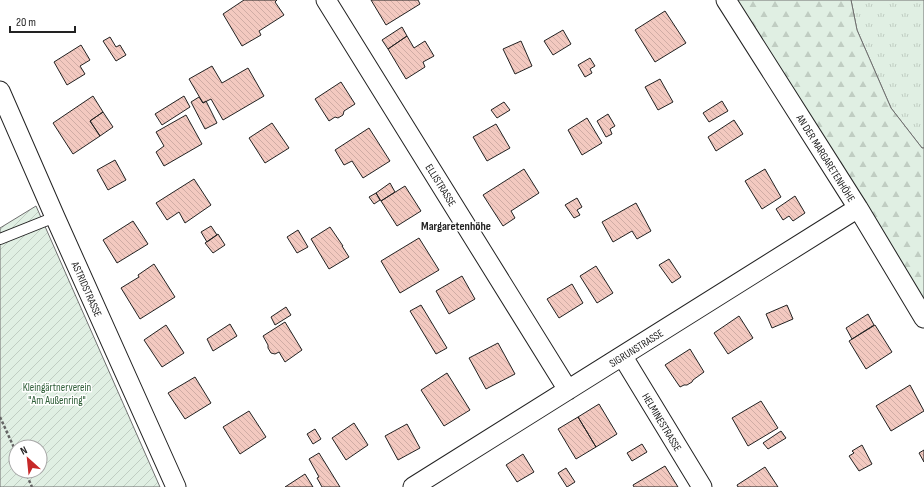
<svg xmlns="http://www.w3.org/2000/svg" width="924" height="487" viewBox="0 0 924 487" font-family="'Sofia Sans Condensed',sans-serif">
<defs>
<pattern id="grass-tufts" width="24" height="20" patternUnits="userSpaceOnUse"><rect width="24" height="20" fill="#e0efe3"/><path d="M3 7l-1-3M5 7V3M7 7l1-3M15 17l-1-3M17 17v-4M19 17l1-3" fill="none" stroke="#c0cdc2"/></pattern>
<pattern id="forest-firs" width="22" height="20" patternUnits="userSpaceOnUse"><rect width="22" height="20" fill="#e0efe3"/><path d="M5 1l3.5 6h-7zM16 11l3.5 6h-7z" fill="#c0cdc2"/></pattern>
<pattern id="garden-furrows" width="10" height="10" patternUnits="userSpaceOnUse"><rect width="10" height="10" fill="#e0efe3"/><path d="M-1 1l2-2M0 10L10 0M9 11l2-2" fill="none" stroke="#c0cdc2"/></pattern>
<pattern id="building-back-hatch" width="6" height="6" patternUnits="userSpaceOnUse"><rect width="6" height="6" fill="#f3c9c0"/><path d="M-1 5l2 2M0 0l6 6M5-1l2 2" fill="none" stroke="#d0aca5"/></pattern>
</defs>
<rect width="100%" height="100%" fill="#fff"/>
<!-- grass -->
<path fill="url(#grass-tufts)" stroke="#6f6f6f" d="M851 0H924V148H922L891 108 857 30Z"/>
<!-- forest -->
<path fill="url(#forest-firs)" stroke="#6f6f6f" d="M732 0H851L857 30 891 108 922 148H924V302Z"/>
<!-- garden -->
<path fill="url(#garden-furrows)" stroke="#6f6f6f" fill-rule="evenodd" d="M36 206 160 487H0V228ZM16 447H40V471H16Z"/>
<!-- building -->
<path fill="url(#building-back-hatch)" stroke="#222" d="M244 0H277L275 2 284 15 259 31 261 35 242 46 223 14Z
M371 0H418L420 4 386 25Z
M665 11 686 43 655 62 635 30Z
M402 27 407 36 388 49 382 40Z
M563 30 571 44 553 55 544 41Z
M407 36 414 48 425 41 434 56 423 62 425 67 406 79 388 49Z
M110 37 116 47 120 45 126 55 116 61 103 41Z
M521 41 532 66 515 74 503 49Z
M81 45 90 60 80 66 85 74 67 85 54 62Z
M590 58 595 66 590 69 592 73 585 77 578 65Z
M212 66 222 83 248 68 264 96 223 120 211 99 203 103 189 79Z
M660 79 673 102 658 110 645 87Z
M341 82 355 104 344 111 343 115 338 118 335 117 329 121 315 99Z
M93 96 103 112 90 121 100 136 73 154 53 123Z
M184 96 190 107 162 125 155 114Z
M199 97 203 103 206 101 217 123 205 129 191 102Z
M722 101 728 111 709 122 703 113Z
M504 102 510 110 497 118 491 110Z
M103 112 113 127 100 136 90 121Z
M608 114 615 126 610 129 612 134 606 137 597 121Z
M186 115 202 144 164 166 156 152 164 146 156 132Z
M587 118 602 143 582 155 568 130Z
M734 120 743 134 716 151 708 137Z
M272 123 289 148 265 163 249 138Z
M496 124 510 148 487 161 473 137Z
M369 128 390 161 363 178 352 161 344 165 335 150Z
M115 160 126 180 108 190 97 170Z
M524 169 539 193 511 211 515 218 503 226 483 195Z
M765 169 781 197 762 209 745 181Z
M194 179 211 205 185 223 179 212 167 220 156 203Z
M390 183 395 192 381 201 376 193Z
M405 186 421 211 397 226 381 201Z
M376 193 380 200 374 204 369 197Z
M795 196 805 213 793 221 789 216 783 220 776 209Z
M577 198 582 207 577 210 580 215 574 218 565 205Z
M636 203 651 231 637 239 632 231 613 242 602 222Z
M133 221 148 244 117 263 103 240Z
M211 226 217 235 207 242 201 232Z
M330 227 343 246H342L349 257 329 269 311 239Z
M298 230 308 247 297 253 287 237Z
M218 234 225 245 213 253 205 243Z
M419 238 439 270 400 293 381 261Z
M669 259 681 277 672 283 659 265Z
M154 264 175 297 140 319 121 288 139 277 138 275Z
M596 266 613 293 597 303 580 276Z
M462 276 475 299 449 314 436 291Z
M572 284 583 303 559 318 547 299Z
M421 305 447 348 436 354 410 311Z
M787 305 793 319 772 328 766 314Z
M286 307 291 315 275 325 271 317Z
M868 314 874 325 852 339 846 328Z
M739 316 753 338 728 354 714 333Z
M285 322 302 350 285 362 279 352 275 354 271 353 268 348V345L263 336Z
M230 324 237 336 213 351 207 339Z
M166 325 184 353 162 367 144 340Z
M875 325 892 352 866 369 849 341Z
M498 343 515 374 486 389 469 358Z
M690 349 704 372 693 380 692 382 687 385H684L680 387 665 365Z
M447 373 470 410 444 426 421 390Z
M195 377 211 403 185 419 168 393Z
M910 385 924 411 891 431 876 406Z
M761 401 778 428 748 446 732 418Z
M599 404 617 434 596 447 578 417Z
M249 411 266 437 240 454 223 427Z
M578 417 596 447 576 459 558 429Z
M354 423 368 445 346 460 332 438Z
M407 424 420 448 398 460 385 436Z
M315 429 321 439 313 444 307 434Z
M781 431 786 438 768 449 763 443Z
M642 444 647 452 632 461 627 453Z
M862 445 872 464 859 471 849 456 854 453 852 451Z
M924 450V462L919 453Z
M319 453 340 487H322L317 478 319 477 309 459Z
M523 454 534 472 517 482 506 465Z
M665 466 678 487H634L633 485Z
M765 467 778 487H738L737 485Z
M566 468 575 482 567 487 558 473Z
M305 474 313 487H285Z"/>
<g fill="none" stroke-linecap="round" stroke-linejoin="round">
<!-- service casing -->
<g stroke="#222" stroke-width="12">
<path id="service" d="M0 239 55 217"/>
</g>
<!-- minor casing -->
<g stroke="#222" stroke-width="21">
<path id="minor" d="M326 0 568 390
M726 0 858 208 924 318
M0 91 55 217 176 487
M623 357 702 487
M413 487 858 208"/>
</g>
<!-- path -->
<path stroke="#646464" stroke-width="2.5" stroke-dasharray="3 2" stroke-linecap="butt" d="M0 417 16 452
M25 471 32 487"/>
<!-- service -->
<use href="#service" stroke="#fff" stroke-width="10"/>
<!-- minor -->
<use href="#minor" stroke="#fff" stroke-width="19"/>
</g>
<g text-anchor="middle" stroke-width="3" stroke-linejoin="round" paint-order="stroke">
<!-- street labels -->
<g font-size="11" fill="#222" stroke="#fff">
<text transform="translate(826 158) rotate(58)" y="4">AN DER MARGARETENHÖHE</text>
<text transform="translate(441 185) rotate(58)" y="4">ELLISTRASSE</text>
<text transform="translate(87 289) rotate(66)" y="4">ASTRIDSTRASSE</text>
<text transform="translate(636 348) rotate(-32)" y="4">SIGRUNSTRASSE</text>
<text transform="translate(662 422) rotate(59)" y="4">HELMINESTRASSE</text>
</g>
<!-- park labels -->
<g font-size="11" fill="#2f5e38" stroke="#fff">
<text x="57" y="391">Kleingärtnerverein<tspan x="57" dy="13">"Am Außenring"</tspan></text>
</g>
<!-- neighbourhood labels -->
<g font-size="12" font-weight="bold" fill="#222" stroke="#fff">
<text x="456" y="230">Margaretenhöhe</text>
</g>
</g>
<!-- north arrow -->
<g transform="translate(28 459) rotate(333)"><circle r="19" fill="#ffffff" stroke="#a7a7a7"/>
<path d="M0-3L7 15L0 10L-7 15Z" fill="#c62828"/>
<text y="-6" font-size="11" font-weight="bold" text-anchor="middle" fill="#222222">N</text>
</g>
<!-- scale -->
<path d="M10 26v6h65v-6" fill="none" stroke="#222222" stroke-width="2"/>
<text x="16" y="26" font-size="12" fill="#222222" stroke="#ffffff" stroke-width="3" paint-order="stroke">20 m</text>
</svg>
